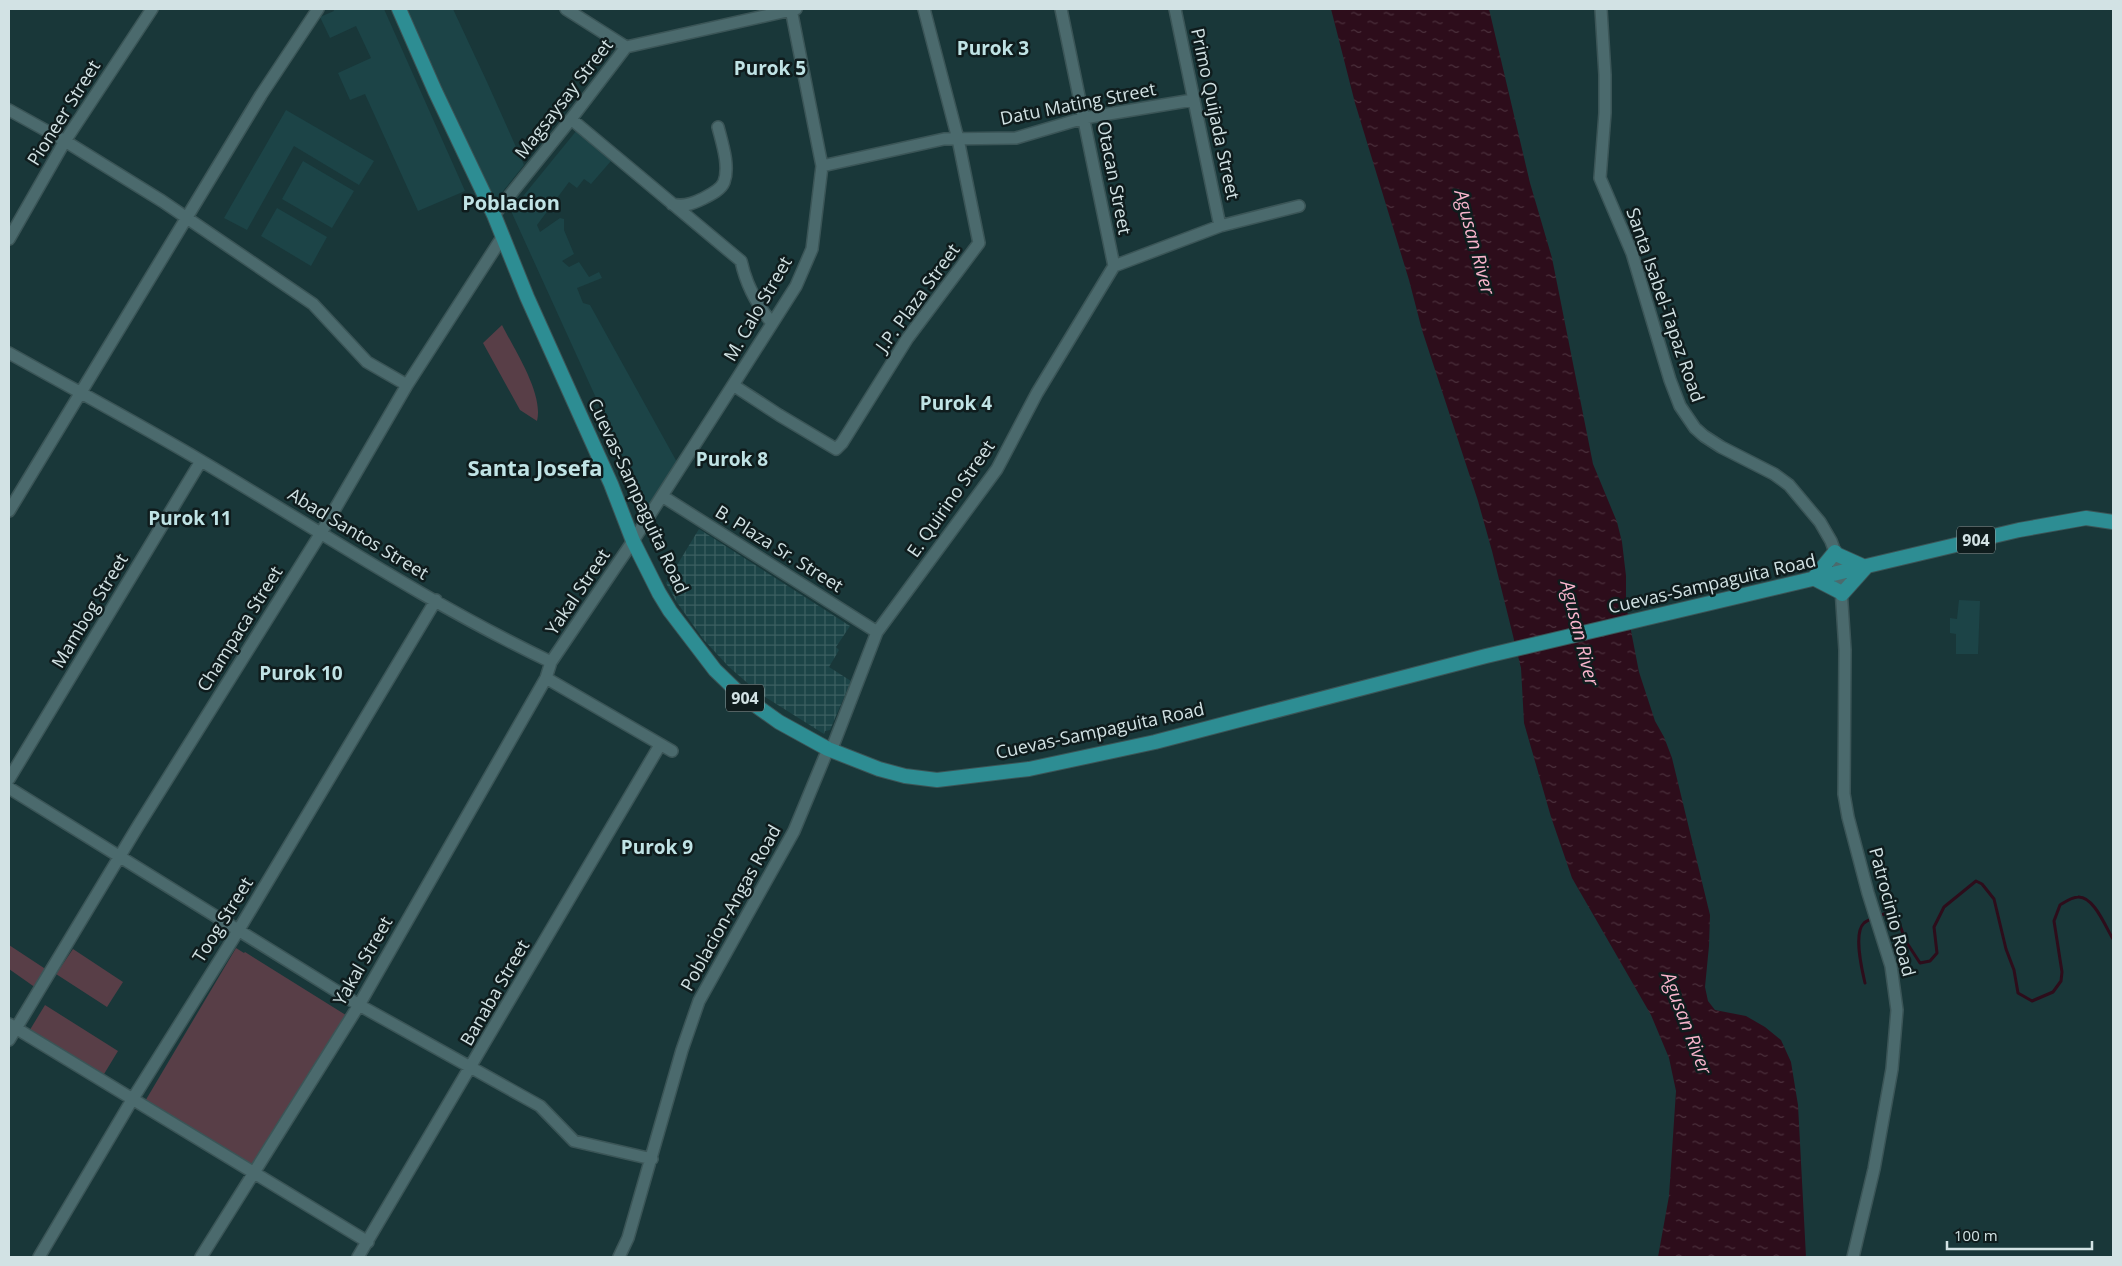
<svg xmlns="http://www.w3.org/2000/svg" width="2122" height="1266" viewBox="0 0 2122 1266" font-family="'Open Sans',sans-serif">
<defs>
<pattern id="industrial-grid" width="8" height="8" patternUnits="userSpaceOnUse" patternTransform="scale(1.25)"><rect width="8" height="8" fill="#1c4447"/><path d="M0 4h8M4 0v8" fill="none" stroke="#3c5f61"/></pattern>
<pattern id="water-ripples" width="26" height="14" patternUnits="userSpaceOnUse" patternTransform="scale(1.25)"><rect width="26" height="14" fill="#2d0d1b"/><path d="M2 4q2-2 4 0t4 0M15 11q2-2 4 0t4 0" fill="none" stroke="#4b303c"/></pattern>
</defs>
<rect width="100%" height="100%" fill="#193739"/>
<!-- built -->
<path fill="#1c4447" d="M333 9H384L465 191 418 211 365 94 350 100 338 73 371 58 356 26 330 38 320 17 334 11Z
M401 9H453L487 82 524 165 491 206Z
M286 110 374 161 359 185 294 146 247 230 224 218Z
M577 130 611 161 591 184 584 179 577 188 569 182 537 225 540 232 560 218 564 219V230L574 254 562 261 569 267 579 262 589 277 599 272 602 278 577 288 583 303 590 305 678 464 647 510 511 211Z
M303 161 354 191 332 228 282 199Z
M277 208 327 237 311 266 261 236Z
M1959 600 1980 601 1978 654H1956V634L1950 633V618L1957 619Z"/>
<!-- industrial -->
<path fill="url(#industrial-grid)" d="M699 529 850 626 836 647 839 650 829 667 851 681 830 730 825 731 824 734 759 693 729 667 703 639 676 601 666 583Z"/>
<!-- green -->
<path fill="#583e47" d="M502 325C514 349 544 394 537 421L520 410 483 343Z
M9 945 47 970 36 988 9 969Z
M236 948 244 953 245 952 349 1017 253 1168 144 1103Z
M73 949 123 982 107 1007 56 974Z
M45 1005 118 1051 101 1079 28 1033Z"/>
<!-- water -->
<path fill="url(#water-ripples)" d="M1331 9H1489L1530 183 1552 258 1593 464 1617 522 1622 542 1626 576V605L1639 672 1655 721 1664 737 1672 758 1710 915 1709 946 1705 987 1708 1001 1715 1010 1746 1016 1765 1027 1781 1040 1791 1062 1798 1105 1806 1257H1658L1669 1196 1676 1091 1669 1058 1651 1015 1572 878 1551 817 1524 723 1521 668 1492 551 1478 501 1422 330 1409 280 1355 103Z"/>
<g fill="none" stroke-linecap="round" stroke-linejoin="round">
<!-- stream -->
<path stroke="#2d0d1b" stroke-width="3" d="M1865 983C1862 970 1853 933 1864 923 1870 918 1880 916 1887 913L1898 919 1905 940 1920 963 1930 961 1937 953 1934 927 1944 907 1976 881 1982 884 1994 899 2006 949 2014 970 2018 993 2032 1001 2053 992 2061 981 2062 972 2054 921 2060 905C2065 902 2072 897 2078 897 2094 896 2106 928 2113 939"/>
<!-- minor casing -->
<g stroke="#3b5557" stroke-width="14">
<path id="minor" d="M566 9 626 47
M1061 9 1114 266
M1175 9 1220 226
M1601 9 1605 75V113L1600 178 1632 253 1670 380 1680 406 1695 428 1704 436 1721 447 1774 474 1789 485 1820 522 1831 541 1835 552 1840 573 1845 650 1844 794 1848 817 1868 893 1891 966 1897 1010 1892 1069 1874 1169 1853 1257
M9 110 65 141 162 201 313 304 367 362 407 385
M571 119 741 261C746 284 757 305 772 323
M822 166 944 139 1016 138 1084 118 1193 100
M672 204C683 207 692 204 702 199 710 195 721 190 724 182 730 166 722 143 718 127
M494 215 571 119 626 47 796 9
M9 239 65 141 152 9
M9 353C73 389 139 424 203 462 318 530 431 605 551 662L546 678 672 751
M733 385 779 415 836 449 842 443 907 339 979 243 958 139 924 9
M662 496 877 632
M9 511 261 95 318 9
M551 662 633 541 733 385 796 286 812 249 822 166 791 9
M831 751 877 632 997 469 1037 393 1114 266 1220 226 1299 206
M9 779 201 461
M9 788 359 1005 540 1106 574 1141 652 1159
M9 1024 368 1242
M9 1040 138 826 321 533 407 385 503 236
M39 1257 132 1100 238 931 436 600
M201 1257 359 1005 546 678
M358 1257 660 745
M619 1257 628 1238 682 1050 699 1001 794 831 828 749"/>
</g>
<!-- major casing -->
<g stroke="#3b5557" stroke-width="16">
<path id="major" d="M399 9 435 91 494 215 527 297 611 484 633 541 659 593 670 611 715 670 741 695 779 722 828 749 879 769 905 776 937 780 1029 769 1155 742 1486 656 2019 530 2086 518 2113 522
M1836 554 1865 567
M1813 579 1835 552
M1815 579 1842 593
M1842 594 1867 566"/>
</g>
<!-- minor -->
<use href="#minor" stroke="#4b6a6d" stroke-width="11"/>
<!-- major -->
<use href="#major" stroke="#2d8d93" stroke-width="14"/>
</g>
<g text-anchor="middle" stroke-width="5" stroke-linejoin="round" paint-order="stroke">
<!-- shield labels -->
<g fill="#0f1c1d" stroke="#98a7a8" stroke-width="1">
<rect x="1957" y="526.5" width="38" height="27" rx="4"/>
<rect x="726" y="684.5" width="38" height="27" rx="4"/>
</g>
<g font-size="16" font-weight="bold" fill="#d2e2e4">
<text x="1976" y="546">904</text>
<text x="745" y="704">904</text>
</g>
<!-- street labels -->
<g font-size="18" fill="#d2e2e4" stroke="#0f1c1d">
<text transform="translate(564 99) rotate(-52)" y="6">Magsaysay Street</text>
<text transform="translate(1078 104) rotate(-11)" y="6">Datu Mating Street</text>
<text transform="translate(64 113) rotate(-58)" y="6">Pioneer Street</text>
<text transform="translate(1215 114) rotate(78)" y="6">Primo Quijada Street</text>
<text transform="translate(1114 178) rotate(79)" y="6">Otacan Street</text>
<text transform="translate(918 298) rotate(-54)" y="6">J.P. Plaza Street</text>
<text transform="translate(1665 305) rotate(71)" y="6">Santa Isabel-Tapaz Road</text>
<text transform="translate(758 309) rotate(-60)" y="6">M. Calo Street</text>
<text transform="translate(638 496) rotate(65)" y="6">Cuevas-Sampaguita Road</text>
<text transform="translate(951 499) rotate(-55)" y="6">E. Quirino Street</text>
<text transform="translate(358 534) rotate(31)" y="6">Abad Santos Street</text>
<text transform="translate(779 549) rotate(32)" y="6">B. Plaza Sr. Street</text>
<text transform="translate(1712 584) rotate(-13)" y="6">Cuevas-Sampaguita Road</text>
<text transform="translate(578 592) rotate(-56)" y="6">Yakal Street</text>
<text transform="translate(90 611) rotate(-59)" y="6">Mambog Street</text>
<text transform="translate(240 629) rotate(-58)" y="6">Champaca Street</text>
<text transform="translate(1100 731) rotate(-12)" y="6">Cuevas-Sampaguita Road</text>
<text transform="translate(731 908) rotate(-61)" y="6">Poblacion-Angas Road</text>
<text transform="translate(1892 912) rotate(75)" y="6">Patrocinio Road</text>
<text transform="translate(223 920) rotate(-58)" y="6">Toog Street</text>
<text transform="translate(363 961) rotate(-60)" y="6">Yakal Street</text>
<text transform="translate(495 993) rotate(-60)" y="6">Banaba Street</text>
</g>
<!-- neighbourhood labels -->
<g font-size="19" font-weight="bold" fill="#c0e3e5" stroke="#0f1c1d">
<text x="993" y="55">Purok 3</text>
<text x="770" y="75">Purok 5</text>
<text x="956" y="410">Purok 4</text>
<text x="732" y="466">Purok 8</text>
<text x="190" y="525">Purok 11</text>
<text x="301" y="680">Purok 10</text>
<text x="657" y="854">Purok 9</text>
</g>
<!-- water labels -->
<g font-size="19" font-style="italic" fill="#f8b4cc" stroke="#0f1c1d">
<text transform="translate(1475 242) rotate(75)" y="7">Agusan River</text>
<text transform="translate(1580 633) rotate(76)" y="7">Agusan River</text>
<text transform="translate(1687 1023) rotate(69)" y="7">Agusan River</text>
</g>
<!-- quarter labels -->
<g font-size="20" font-weight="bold" fill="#c0e3e5" stroke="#0f1c1d">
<text x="511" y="210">Poblacion</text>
</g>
<!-- district labels -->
<g font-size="22" font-weight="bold" fill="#c0e3e5" stroke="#0f1c1d">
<text x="535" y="476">Santa Josefa</text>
</g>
</g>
<!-- border -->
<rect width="2122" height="1266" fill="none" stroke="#d2e2e4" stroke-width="20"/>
<!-- scale -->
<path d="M1947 1241v8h145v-8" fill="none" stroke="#d2e2e4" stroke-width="2.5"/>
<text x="1954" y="1241" font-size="15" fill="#d2e2e4" stroke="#0f1c1d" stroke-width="4" paint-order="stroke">100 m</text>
</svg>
